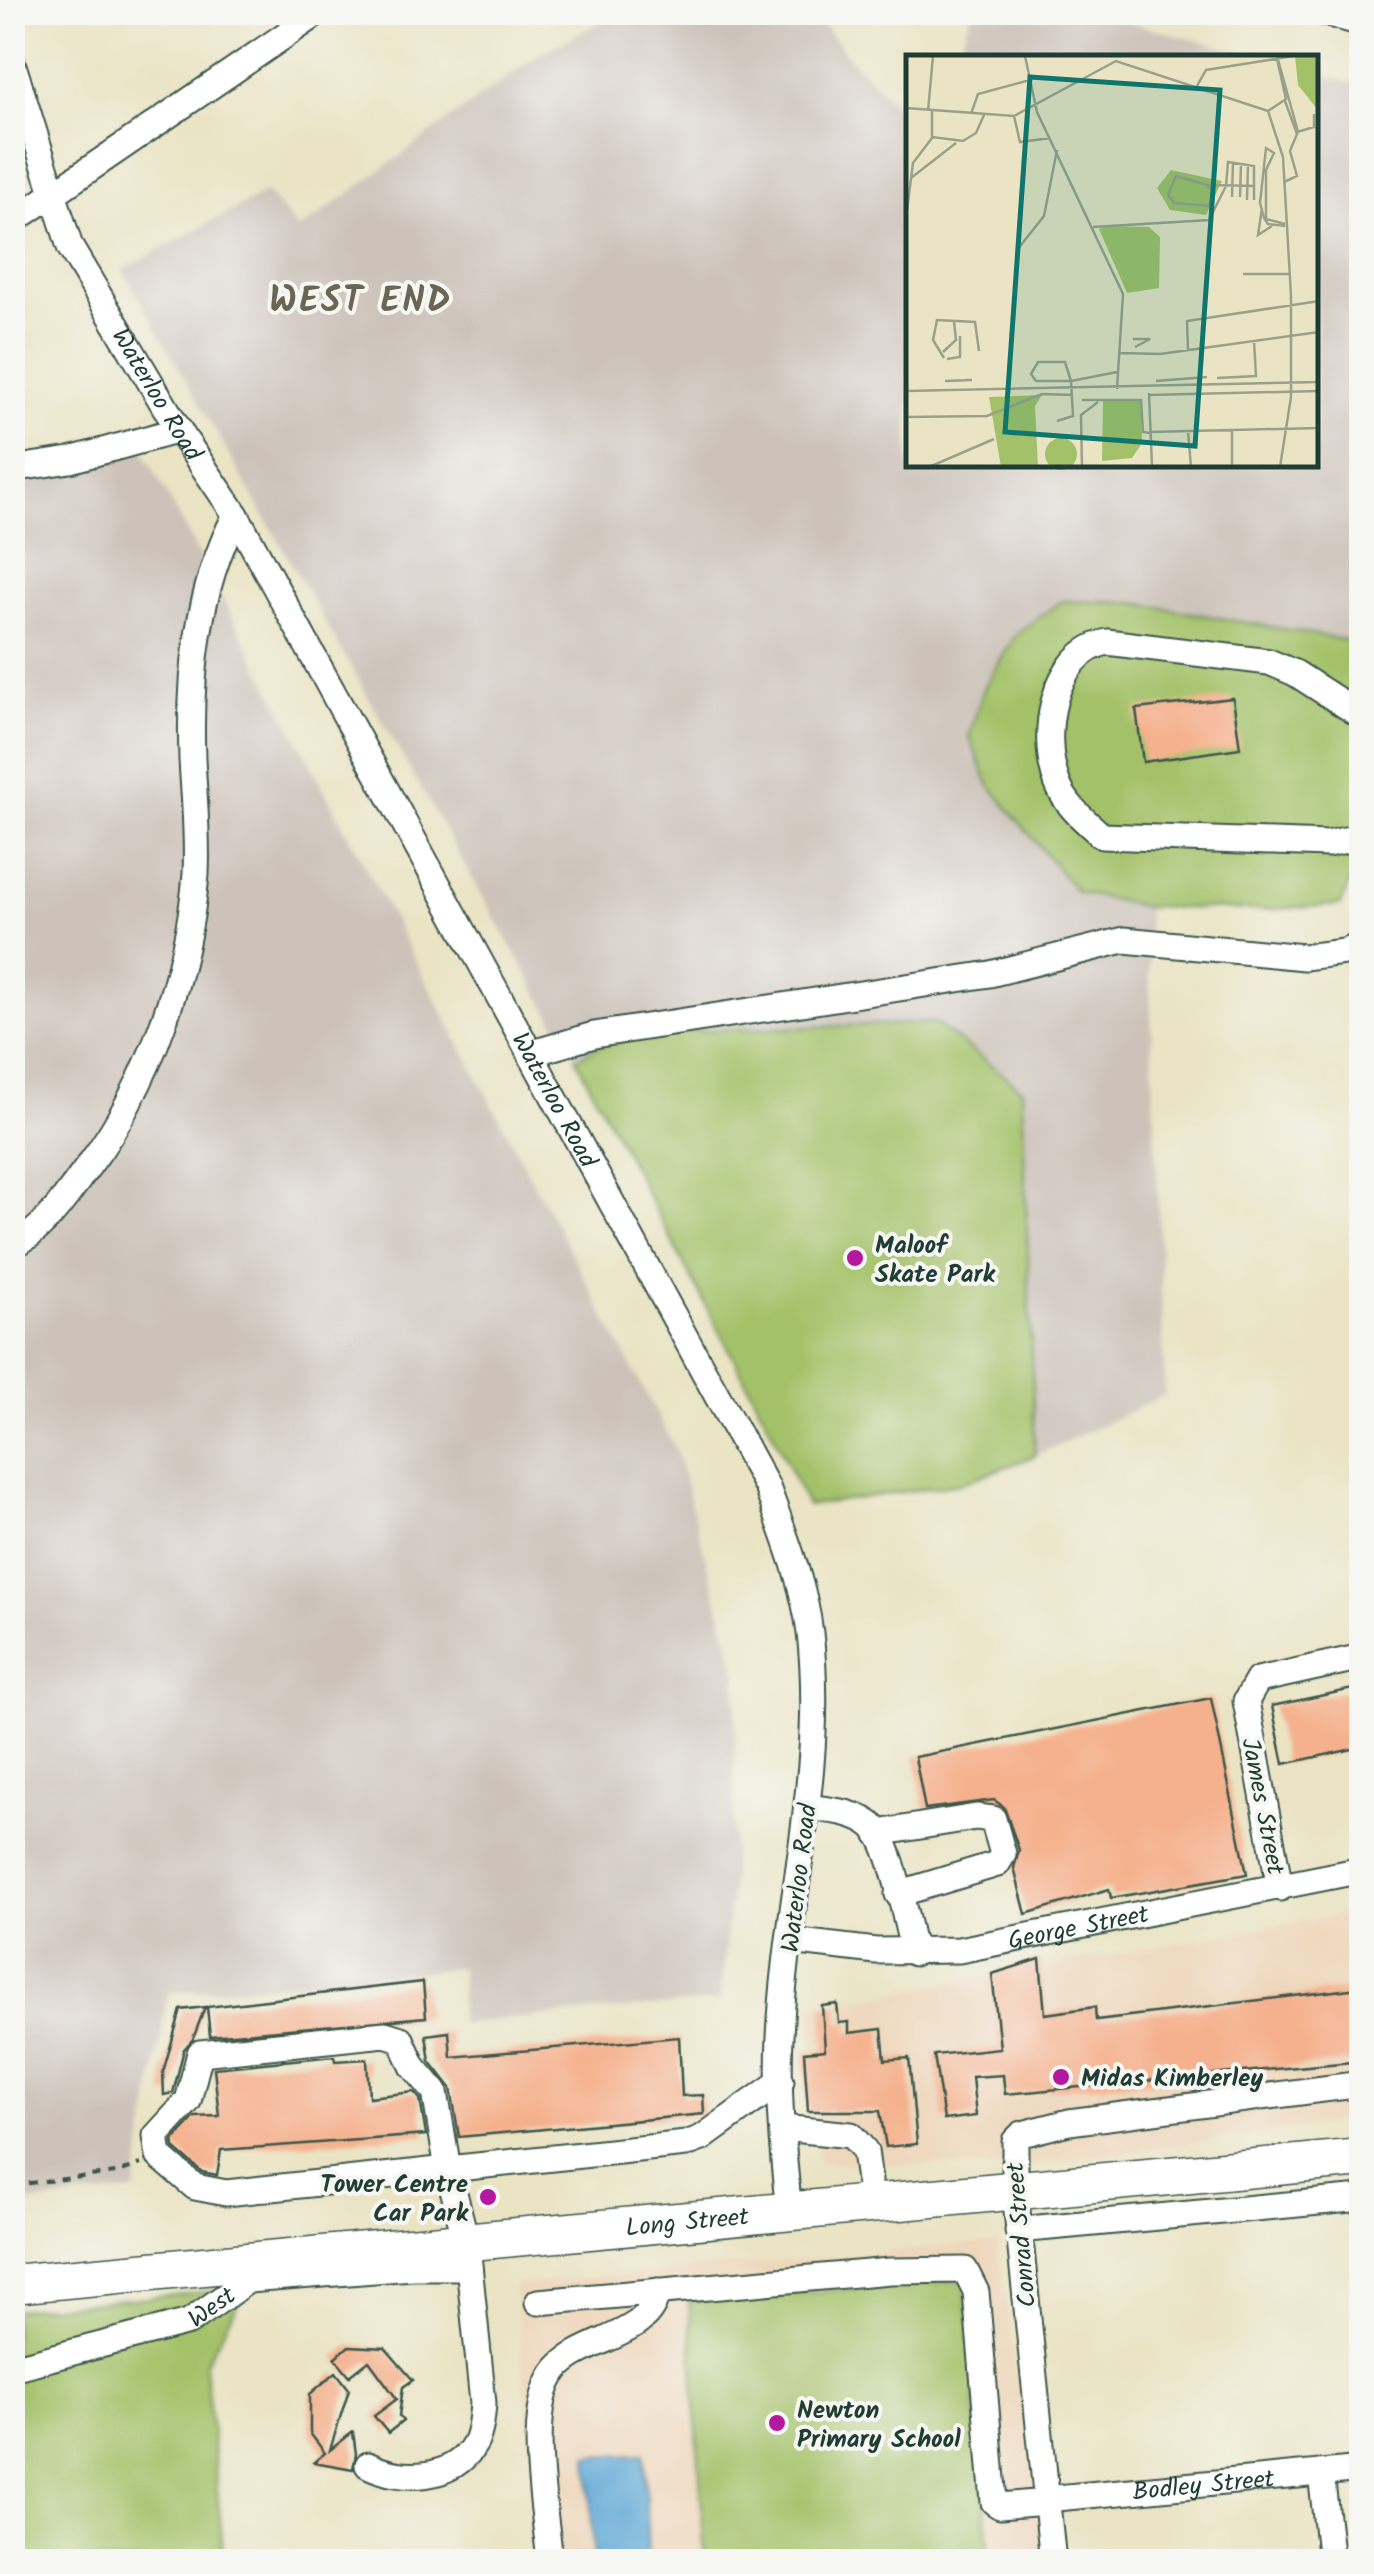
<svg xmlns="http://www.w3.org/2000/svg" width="1374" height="2574" viewBox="0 0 1374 2574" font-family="Kalam,sans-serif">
<rect width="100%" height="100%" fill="#f6f6f2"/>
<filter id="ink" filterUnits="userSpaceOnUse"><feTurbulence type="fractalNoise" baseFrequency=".01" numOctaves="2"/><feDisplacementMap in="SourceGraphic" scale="20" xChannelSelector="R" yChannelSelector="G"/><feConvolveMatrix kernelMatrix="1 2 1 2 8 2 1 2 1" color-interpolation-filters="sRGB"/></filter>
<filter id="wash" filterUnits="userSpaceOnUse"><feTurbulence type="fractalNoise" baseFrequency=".0048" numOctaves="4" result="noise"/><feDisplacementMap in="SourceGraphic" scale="40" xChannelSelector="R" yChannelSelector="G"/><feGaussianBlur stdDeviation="2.25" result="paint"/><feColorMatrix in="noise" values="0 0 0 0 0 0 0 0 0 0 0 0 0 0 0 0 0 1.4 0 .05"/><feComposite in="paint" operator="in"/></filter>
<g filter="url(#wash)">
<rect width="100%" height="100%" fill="#eae4c5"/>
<!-- built -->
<path fill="#eed7bb" d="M1361 1911V2119L1014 2168 818 2162 812 2007Z
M997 2242 1047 2561H543L514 2285Z"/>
<!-- industrial -->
<path fill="#ccc2b9" d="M814 13 848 57 909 119V465H1316L1317 73 1361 86V643L1136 603 1062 601 1017 633 985 686 969 736 989 785 1077 892 1147 907 1165 1395 1035 1456 1022 1089 622 1033 576 1059 123 270 266 192 299 230 539 54 618 14Z
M972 13H1093L1261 57H955Z
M138 440 676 1450 737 1672 732 1875 720 2001 459 2023 461 1968 168 1993 135 2191 13 2205 12 456Z"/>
<!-- green -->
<path fill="#a3c168" stroke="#617f4e" stroke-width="2.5" d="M1062 601 1136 603 1361 643V856L1340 905 1259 910 1147 907 1077 892 989 785 969 736 985 686 1017 633Z
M935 1023 1022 1089 1035 1456 962 1483 807 1506 770 1427 576 1059 622 1033Z
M965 2280 990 2561H705L689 2301Z
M247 2288 205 2364 224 2561 13 2562V2310Z"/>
<!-- water -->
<path fill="#5fa8d6" stroke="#3f7285" stroke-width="2.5" d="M644 2454 648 2561H594L588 2456Z"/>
<g id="blocks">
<!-- building -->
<path fill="#f5b18d" d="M1233 698 1240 748 1143 762 1136 709Z
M1362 1687V1747L1284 1764 1272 1706Z
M1211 1698 1247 1874 1111 1898 1109 1889 1026 1914 1014 1868 1019 1850 1004 1807 994 1800 925 1809 915 1757Z
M1040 1959 1045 2014 1095 2007 1096 2020 1359 1988 1362 2061 1005 2094 1003 2075 972 2077 976 2116 944 2120 934 2055 1000 2048 992 1974Z
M423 1982 426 2017 210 2036 207 2007Z
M837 2004 839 2023 849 2022V2033L882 2029 885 2060 909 2058 917 2144 886 2147 880 2111H808L804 2052 825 2050 822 2006Z
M205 2007 193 2039 184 2049 173 2093 164 2095 163 2072 181 2010Z
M449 2032 451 2057 679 2037 682 2096 703 2095 704 2114 459 2137 451 2088 430 2061 426 2035Z
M334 2056 335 2061 367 2059 369 2097 414 2092 420 2099 426 2135 221 2150 217 2175 202 2172 174 2148 173 2141 195 2117 219 2116 214 2068Z
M349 2346 385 2348 413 2380 403 2387 399 2416 403 2421 388 2433 374 2416 397 2399 369 2361 350 2376 335 2358Z
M336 2372 349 2389 330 2450 353 2432 356 2454 353 2469 314 2462 325 2453 310 2433V2394Z"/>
</g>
</g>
<g filter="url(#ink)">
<use href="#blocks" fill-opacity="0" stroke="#3d564a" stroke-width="2.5"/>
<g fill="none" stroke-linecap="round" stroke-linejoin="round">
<!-- minor casing -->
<g stroke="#3d564a" stroke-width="29">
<g id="minor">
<path d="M1322 12 1362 23"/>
<path id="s1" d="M12 62 70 247 183 437 236 515 767 1487C784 1534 804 1584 810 1633 826 1769 786 1902 780 2037 777 2094 783 2155 789 2212"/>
<path d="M12 222 319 12"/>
<path d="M12 469 70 460 179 430"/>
<path d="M1362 716 1295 673 1269 662 1107 642C1051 655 1040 736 1057 782 1065 805 1084 820 1102 836L1328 844 1362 836"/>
<path d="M533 1053 594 1035 990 974 1124 940 1304 957 1344 952 1362 945"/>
<path d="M12 1246C46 1230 68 1193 90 1164 149 1084 188 973 196 874 198 835 194 797 192 759 189 676 197 590 236 515"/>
<path d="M807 1807C828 1810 857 1811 874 1827 893 1847 906 1923 914 1953"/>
<path d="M878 1833 976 1817 993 1819 1003 1854 997 1864 898 1894"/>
<path d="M1280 1888 1246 1701 1258 1680 1362 1657"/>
<path id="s2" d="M791 1941 876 1951 959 1950 1362 1870"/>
<path d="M385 2034 401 2039 413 2066 435 2092 448 2169 226 2193 195 2187 159 2156 156 2136 188 2101 200 2053Z"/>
<path d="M782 2128 851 2135 865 2151 869 2181"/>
<path d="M1018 2230 1362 2198"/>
<path d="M538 2302 890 2271 965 2270 976 2292 994 2502 1000 2506 1046 2502"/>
<path id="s3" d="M12 2368 189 2322 248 2280 412 2267H469"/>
<path d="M368 2465C401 2482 454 2481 475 2443 481 2431 482 2416 483 2403L467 2245 448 2169 686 2144 702 2138 781 2081"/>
<path d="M1321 2473 1331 2562"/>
<path id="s4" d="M1046 2499 1362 2469"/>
<path d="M550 2562C546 2514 524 2407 557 2369 585 2337 652 2337 657 2291"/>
<path d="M1053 2562 1015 2191V2141L1022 2134 1069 2122 1362 2084"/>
</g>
</g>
<!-- highway casing -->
<g stroke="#3d564a" stroke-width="41">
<g id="highway">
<path id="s5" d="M12 2284 1362 2158"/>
</g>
</g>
<!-- path -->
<path stroke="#3d564a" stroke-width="4" stroke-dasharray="8 8" stroke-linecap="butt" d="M12 2185 116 2173 141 2164"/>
<!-- minor -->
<use href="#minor" stroke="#fff" stroke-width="25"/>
<!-- highway -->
<use href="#highway" stroke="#fff" stroke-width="38"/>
</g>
</g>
<!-- markers -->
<g fill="#b5179e" stroke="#f6f6f2" stroke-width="4">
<circle cx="855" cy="1258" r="10"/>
<circle cx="1061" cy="2077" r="10"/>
<circle cx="488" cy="2197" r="10"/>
<circle cx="777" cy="2423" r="10"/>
</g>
<g text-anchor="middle" stroke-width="8" stroke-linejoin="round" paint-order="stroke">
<!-- street labels -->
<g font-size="25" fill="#1f3d34" stroke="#f6f6f2">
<text dy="9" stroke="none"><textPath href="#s1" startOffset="365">Waterloo Road</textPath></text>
<text dy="9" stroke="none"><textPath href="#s1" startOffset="1175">Waterloo Road</textPath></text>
<text transform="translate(1264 1806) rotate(79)" y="9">James Street</text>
<text transform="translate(798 1878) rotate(-83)" y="9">Waterloo Road</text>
<text dy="9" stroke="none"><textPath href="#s2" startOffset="290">George Street</textPath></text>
<text dy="9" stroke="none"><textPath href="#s5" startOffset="678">Long Street</textPath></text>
<text transform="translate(1020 2235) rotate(-95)" y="9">Conrad Street</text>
<text dy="9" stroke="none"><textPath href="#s3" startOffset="210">West</textPath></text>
<text dy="9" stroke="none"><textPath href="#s4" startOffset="158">Bodley Street</textPath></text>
</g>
<!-- poi labels -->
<g font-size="25" font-weight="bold" fill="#1f3d34" stroke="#f6f6f2" text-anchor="start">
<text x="875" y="1253">Maloof<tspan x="875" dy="29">Skate Park</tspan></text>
<text x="1081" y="2086">Midas Kimberley</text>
<text x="468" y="2192" text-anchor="end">Tower Centre<tspan x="468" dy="29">Car Park</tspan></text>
<text x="797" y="2418">Newton<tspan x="797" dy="29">Primary School</tspan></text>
</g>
<!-- district labels -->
<g font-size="35" font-weight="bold" letter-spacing="2.5" fill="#6a6653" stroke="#f6f6f2">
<text x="361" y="311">WEST END</text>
</g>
</g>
<!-- overview -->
<g transform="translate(906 55)">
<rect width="412" height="412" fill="#eae4c5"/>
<path d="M389 1H412V55L392 30ZM265 115 316 126 300 160 264 155 251 133ZM200 171 243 172 254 182 253 233 221 238 193 174ZM136 340 129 351 132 412H95L83 342ZM197 346H235L236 388 226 403 196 406ZM139 399a16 16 0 1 1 32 0a16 16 0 1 1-32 0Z" fill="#a3c168"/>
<path fill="none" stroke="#99a18b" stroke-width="2.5" d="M119 1 131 57 217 239 211 334M371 1 392 77 385 93M291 31 300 15 388 1M0 53 108 61 210 6 362 56M22 56 27 1M362 56 377 102 385 241V342L374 412M362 56 380 44 371 4M65 59 72 39 124 25M108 61 114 87 144 83M391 77 408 72V59M26 82 57 86 70 78 78 60M5 123 50 88M378 127 391 121 384 96 391 79 379 46M301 130 308 137 303 151 268 148 262 140 270 121 301 130 349 131M326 142 327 107M334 142 335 109M341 145 342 110M356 153 352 180 366 171M0 163 7 108 26 83V56M379 169 360 164V115L368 98 360 93 354 148 358 163 362 169 379 171M187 172 303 165 320 131 322 107 348 111V145M111 195 138 161 151 95M337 219H384M227 284H244L229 292M282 295 281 266 413 246M37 297 50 285 48 267M214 298 254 299 413 277M38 303 27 285 31 265 69 267 73 296M41 304 54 302V281M132 307H159L165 326H130L125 319ZM311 323 350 321 348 286M39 326 66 325H59M250 326 301 322M0 336 413 327M243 338 246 412M243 340 413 336M176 345H235L237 377 244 378M0 362 81 361 136 339 167 340M151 366 167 361 165 326 211 317M326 375V412M282 376 285 412M244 377 413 373M23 412 88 384M176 412 175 360 192 347"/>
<path fill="#0f766e" fill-opacity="0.15" stroke="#0f766e" stroke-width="5" d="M124 22 314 35 289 391 99 377Z"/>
<rect width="412" height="412" fill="none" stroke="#1f3d34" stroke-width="5"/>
</g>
<!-- margin -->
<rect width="1374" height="2574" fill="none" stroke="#f6f6f2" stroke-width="50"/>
</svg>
